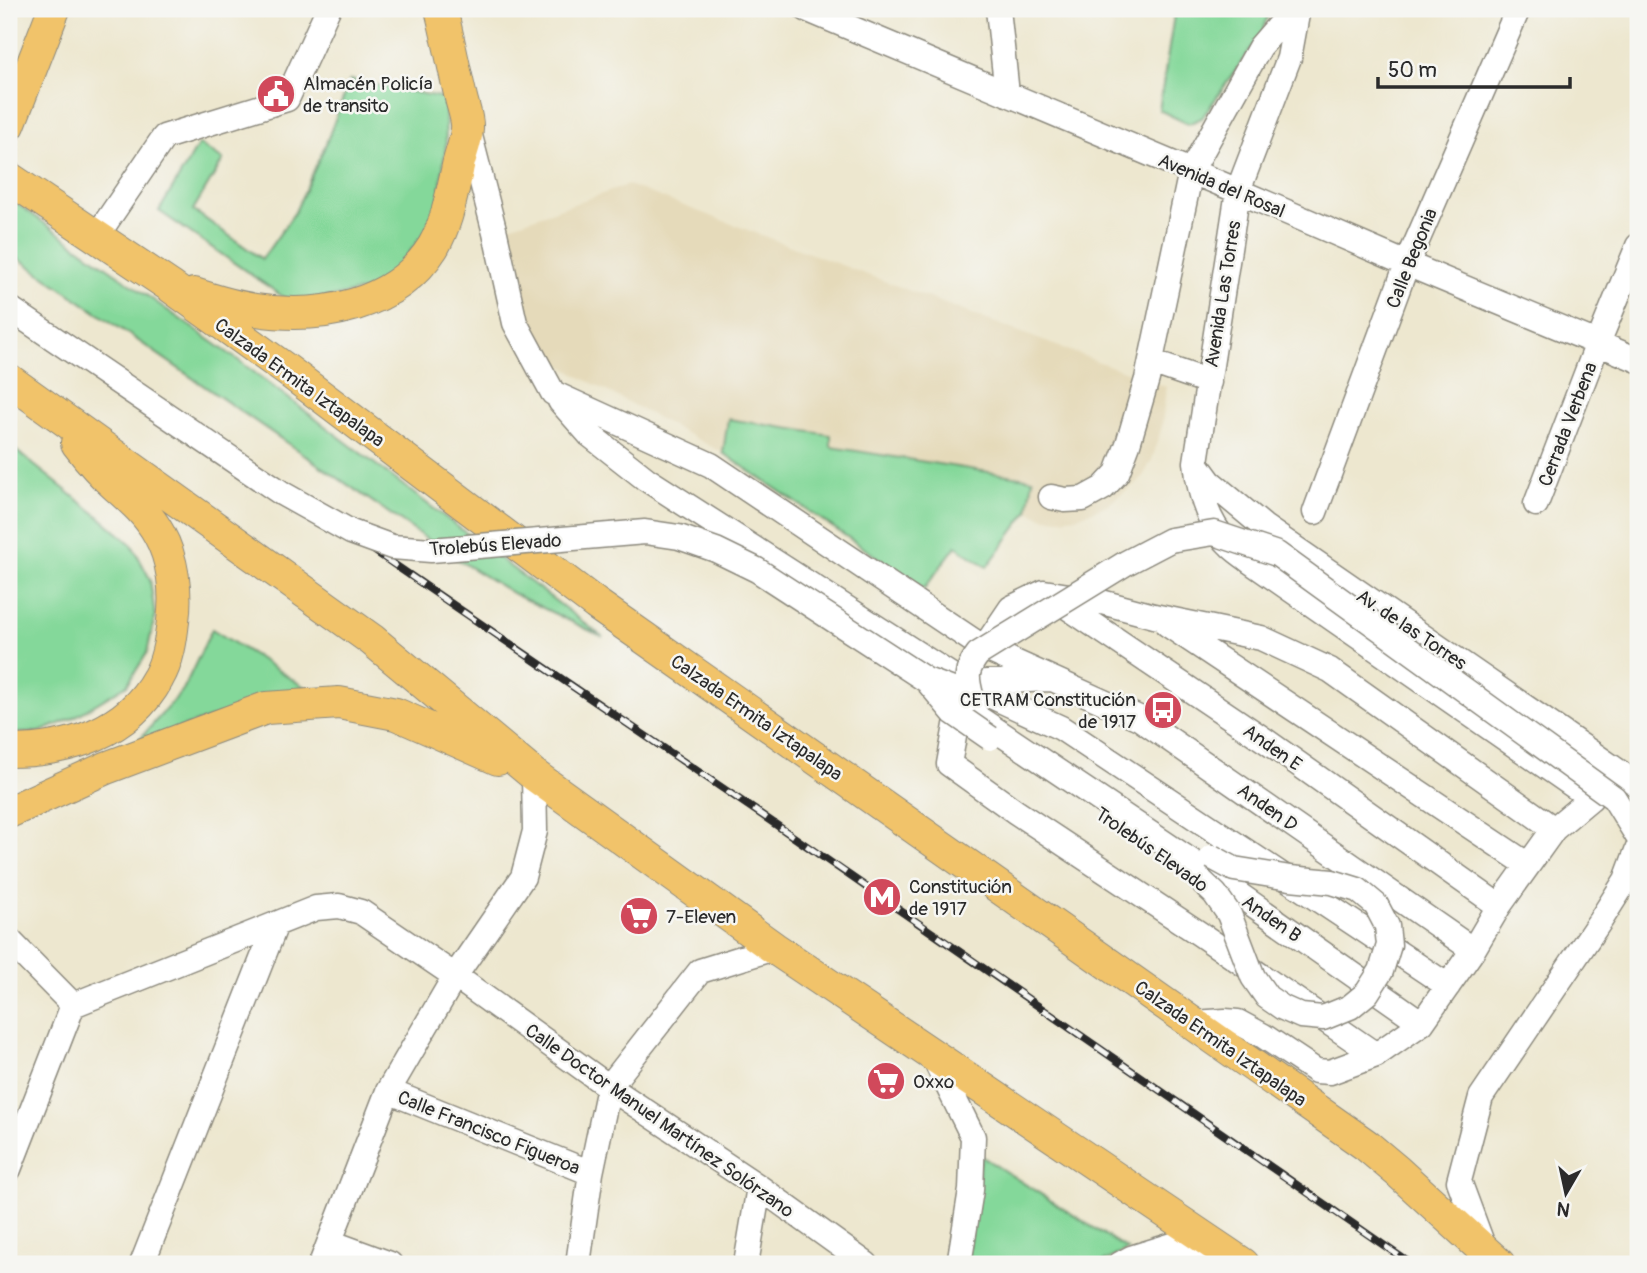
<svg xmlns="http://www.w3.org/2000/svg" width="1647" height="1273" viewBox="0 0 1647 1273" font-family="Pangolin,sans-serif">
<rect width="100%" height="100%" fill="#f6f6f2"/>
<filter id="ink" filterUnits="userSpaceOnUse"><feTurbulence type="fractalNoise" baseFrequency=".0143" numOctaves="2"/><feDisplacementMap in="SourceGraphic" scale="14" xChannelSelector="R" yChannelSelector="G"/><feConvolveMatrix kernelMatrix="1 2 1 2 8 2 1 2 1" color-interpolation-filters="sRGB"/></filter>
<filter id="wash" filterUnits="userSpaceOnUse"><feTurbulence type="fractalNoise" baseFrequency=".00686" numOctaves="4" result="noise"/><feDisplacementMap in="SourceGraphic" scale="28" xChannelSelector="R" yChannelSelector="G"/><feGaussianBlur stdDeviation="1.57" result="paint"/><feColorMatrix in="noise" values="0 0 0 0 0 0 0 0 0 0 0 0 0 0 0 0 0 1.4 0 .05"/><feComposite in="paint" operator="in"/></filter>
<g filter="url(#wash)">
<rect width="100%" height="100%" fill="#ede7cf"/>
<!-- built -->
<path fill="#e5daba" d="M628 185 1166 387 1162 426 1152 460 1142 478 1130 488 1107 505 1090 512 1076 517 1060 519 1044 518 1028 511 987 567 956 546 924 589 723 453 573 373 559 364 544 349 534 331 529 315 510 226Z"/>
<!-- green -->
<path fill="#84d89a" stroke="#588262" stroke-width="2" d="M1175 9H1270L1262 33 1202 118 1188 124 1159 110Z
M350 80 445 98 446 144 439 200 431 226 382 286 295 305 159 211 199 144 223 160 193 210 262 259 295 212 325 146Z
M9 198 238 360 603 637 514 594 447 553 9 252Z
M728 419 831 435V447L1033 479 1028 511 987 567 956 546 924 589 723 453Z
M9 445 97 515 132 545 150 579 155 616 147 653 127 685 73 718 40 732 9 734Z
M212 629 306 688 138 741 183 690Z
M981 1156 1128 1250 1099 1264H966Z"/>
</g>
<g filter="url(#ink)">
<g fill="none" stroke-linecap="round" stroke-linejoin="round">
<!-- minor casing -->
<g stroke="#8c897d" stroke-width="27">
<path id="minor" d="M806 9 1238 191 1407 264 1638 360
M998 9 1007 94
M1298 9 1289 58 1238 191 1196 462C1199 492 1207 523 1229 544 1235 551 1244 556 1251 562L1591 798
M468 128 495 233 515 323 553 393 711 465 984 648 1139 718 1473 950
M96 237 164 137 287 99 328 9
M1151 362 1209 382
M560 401 590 435 646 479 963 683 1061 728 1448 986
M1196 463 1210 482 1263 526 1638 785
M1051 497 1065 500 1083 499 1103 488 1117 473 1128 444 1147 379 1191 171 1260 47 1279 25 1298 9
M1536 504 1598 343 1638 246
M1315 512 1407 264 1518 9
M1051 596 1266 741 1499 906
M1167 624 1528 865
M984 648 1011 608 1044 592 1094 600 1154 616 1261 638 1330 670 1554 829
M967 683 1050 679
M961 698 949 764 1016 812 1200 934 1376 1055
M975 713 978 718 1191 861 1422 1023
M9 940 73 1005
M73 1005 316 908 339 906 361 912 455 976 609 1087 759 1187 866 1264
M1193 1023 1225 1021 1238 1022 1262 1035 1316 1071 1330 1072 1376 1055 1422 1023 1473 950 1499 906 1554 829 1591 798 1612 767
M933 1056 973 1137 971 1190 959 1264
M388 1091 591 1173
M9 1169 73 1005
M330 1242 390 1264
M1485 1251 1459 1181 1481 1097 1600 921 1626 880 1638 848
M142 1264 276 924
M321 1264 388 1091 455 976 523 877 535 831 534 775
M578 1264 591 1173 609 1087 700 971 774 948
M746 1264 759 1187
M1120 1264 1131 1258 1173 1245 1216 1248"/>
</g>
<!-- major casing -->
<g stroke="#8c897d" stroke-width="34">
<path id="major" d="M9 125 54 9
M9 178 170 286 288 371 596 604 1366 1145 1397 1171 1499 1264
M194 294C215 301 235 307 256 310 320 320 396 306 433 247 447 223 451 197 457 171 459 157 466 143 467 129 468 119 463 107 461 98 454 68 448 38 441 9
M9 380 372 640 534 775 774 948 1243 1264
M9 751C68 751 128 733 158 678 168 661 171 640 173 621 177 592 173 559 159 534 148 514 133 501 116 486 102 474 89 459 77 443
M9 812 106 768 266 708 339 703 396 714 498 759"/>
</g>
<!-- minor -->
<use href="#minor" stroke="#fff" stroke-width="24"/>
<!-- major -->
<use href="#major" stroke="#f1c36a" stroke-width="32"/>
<!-- rail casing -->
<g stroke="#2b2b2b" stroke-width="8">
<path id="rail" d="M226 447C403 573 583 693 762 815 979 964 1194 1115 1411 1264"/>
</g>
<!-- rail -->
<use href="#rail" stroke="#f6f6f2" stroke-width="5" stroke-dasharray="16" stroke-linecap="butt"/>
<!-- minor-bridge casing -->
<g stroke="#8c897d" stroke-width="27" stroke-linecap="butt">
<path id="minor-bridge" d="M9 308 283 494 351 532 392 547 431 550 645 532 679 537 716 550 757 570 926 680 966 695 972 699
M929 683 954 713 990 738
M972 699C967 679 964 672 978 654L1126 563 1170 540 1214 533 1277 554 1614 798 1638 837
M1198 878 1215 894 1229 914 1253 977 1267 997 1283 1008 1301 1016 1323 1018 1350 1007 1367 993 1381 971 1389 945 1387 926 1376 905 1358 890 1332 882 1290 878 1234 869 1212 857"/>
</g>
<!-- minor-bridge -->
<use href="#minor-bridge" stroke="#fff" stroke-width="24"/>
</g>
</g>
<!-- icons -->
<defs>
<g id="civic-disc" transform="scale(2.0125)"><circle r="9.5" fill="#d1495b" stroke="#f6f6f2"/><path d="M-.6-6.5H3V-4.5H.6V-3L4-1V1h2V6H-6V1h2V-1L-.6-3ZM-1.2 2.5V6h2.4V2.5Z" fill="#fff"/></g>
<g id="bus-disc" transform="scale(2.0125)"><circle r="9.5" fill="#d1495b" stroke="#f6f6f2"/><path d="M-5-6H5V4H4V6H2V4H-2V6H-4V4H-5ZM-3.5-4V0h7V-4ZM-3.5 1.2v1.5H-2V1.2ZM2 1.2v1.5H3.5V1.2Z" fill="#fff"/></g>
<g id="metro-disc" transform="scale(2.0125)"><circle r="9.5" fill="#d1495b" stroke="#f6f6f2"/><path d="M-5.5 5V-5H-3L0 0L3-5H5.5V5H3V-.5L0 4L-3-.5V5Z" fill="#fff"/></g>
<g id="supermarket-disc" transform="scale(2.0125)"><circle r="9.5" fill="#d1495b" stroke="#f6f6f2"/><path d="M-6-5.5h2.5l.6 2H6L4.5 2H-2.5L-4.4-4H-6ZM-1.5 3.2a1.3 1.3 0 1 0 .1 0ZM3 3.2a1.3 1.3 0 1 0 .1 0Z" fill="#fff"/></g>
</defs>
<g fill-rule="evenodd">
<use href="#civic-disc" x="276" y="94"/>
<use href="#bus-disc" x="1163" y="710"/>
<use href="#metro-disc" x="882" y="897"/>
<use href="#supermarket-disc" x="639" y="916"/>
<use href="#supermarket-disc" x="886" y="1081"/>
</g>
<g text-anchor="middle" stroke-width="5" stroke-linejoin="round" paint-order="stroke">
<!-- poi labels -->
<g font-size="19" fill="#2b2b2b" stroke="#f6f6f2" text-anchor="start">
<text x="303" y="90">Almacén Policía<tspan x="303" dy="22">de transito</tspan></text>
<text x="1136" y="706" text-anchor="end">CETRAM Constitución<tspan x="1136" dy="22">de 1917</tspan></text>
<text x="909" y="893">Constitución<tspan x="909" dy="22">de 1917</tspan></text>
<text x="666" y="923">7-Eleven</text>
<text x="913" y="1088">Oxxo</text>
</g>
<!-- street labels -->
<g font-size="19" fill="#2b2b2b" stroke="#f6f6f2">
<text transform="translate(1222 185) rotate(23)" y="7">Avenida del Rosal</text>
<text transform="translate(1411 258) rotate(-68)" y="7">Calle Begonia</text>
<text transform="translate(1222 294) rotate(-81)" y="7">Avenida Las Torres</text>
<text transform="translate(300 382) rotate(36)" y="7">Calzada Ermita Iztapalapa</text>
<text transform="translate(1567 424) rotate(-69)" y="7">Cerrada Verbena</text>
<text transform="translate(495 544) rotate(-4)" y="7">Trolebús Elevado</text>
<text transform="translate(1412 629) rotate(34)" y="7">Av. de las Torres</text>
<text transform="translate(757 717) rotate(35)" y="7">Calzada Ermita Iztapalapa</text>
<text transform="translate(1273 747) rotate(35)" y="7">Anden E</text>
<text transform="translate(1268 807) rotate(35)" y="7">Anden D</text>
<text transform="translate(1152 849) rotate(35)" y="7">Trolebús Elevado</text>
<text transform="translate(1272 918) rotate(35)" y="7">Anden B</text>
<text transform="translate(1221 1043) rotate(35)" y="7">Calzada Ermita Iztapalapa</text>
<text transform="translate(660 1120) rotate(35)" y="7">Calle Doctor Manuel Martínez Solórzano</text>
<text transform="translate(489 1132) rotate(22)" y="7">Calle Francisco Figueroa</text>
</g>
</g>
<!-- margin -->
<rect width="1647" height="1273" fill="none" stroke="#f6f6f2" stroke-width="35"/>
<!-- north arrow -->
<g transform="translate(1566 1193) rotate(189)" stroke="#f6f6f2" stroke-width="5" paint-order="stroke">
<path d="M0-5L12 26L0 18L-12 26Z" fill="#2b2b2b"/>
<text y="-10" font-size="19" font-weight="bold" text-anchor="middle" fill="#2b2b2b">N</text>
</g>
<!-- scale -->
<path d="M1378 77v10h192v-10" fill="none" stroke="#2b2b2b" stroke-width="3.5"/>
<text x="1388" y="77" font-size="21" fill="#2b2b2b" stroke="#f6f6f2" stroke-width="5" paint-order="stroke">50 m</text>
</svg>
